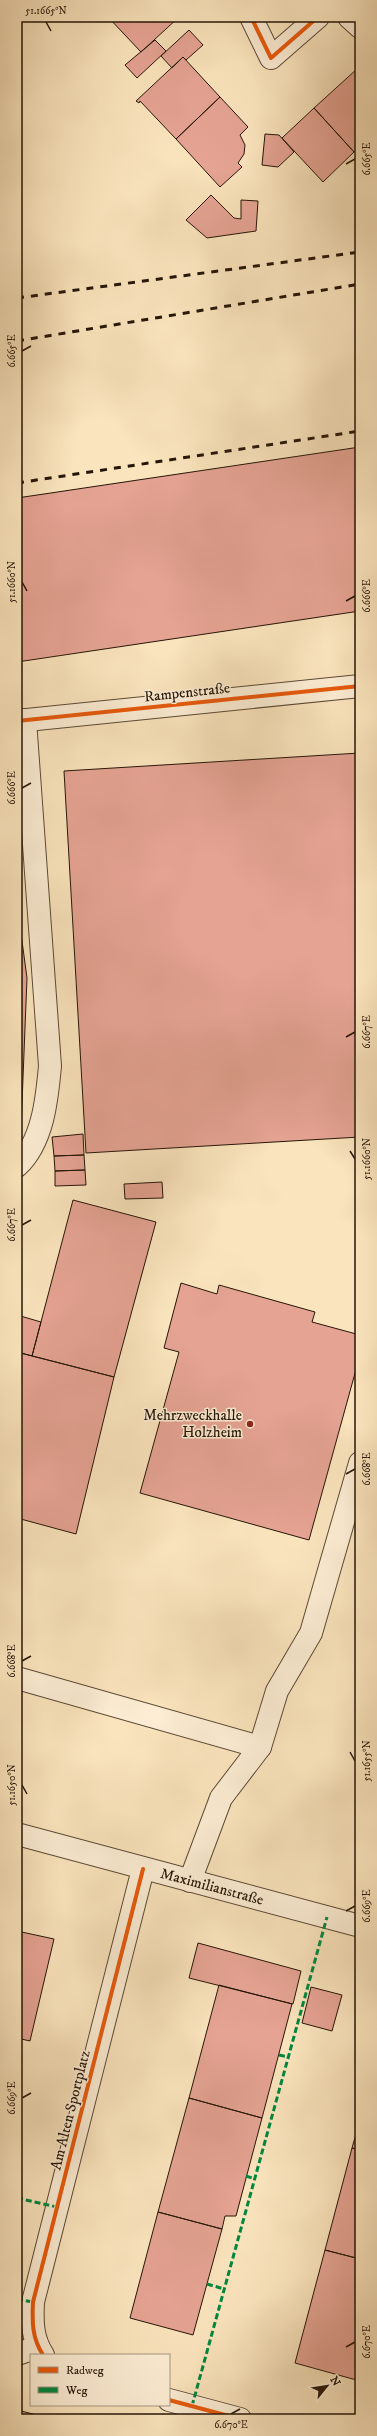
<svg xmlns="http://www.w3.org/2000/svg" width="377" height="2436" viewBox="0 0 377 2436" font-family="'IM FELL DW Pica',serif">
<rect width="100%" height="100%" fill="#fae4bd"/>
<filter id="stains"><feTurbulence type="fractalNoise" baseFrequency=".005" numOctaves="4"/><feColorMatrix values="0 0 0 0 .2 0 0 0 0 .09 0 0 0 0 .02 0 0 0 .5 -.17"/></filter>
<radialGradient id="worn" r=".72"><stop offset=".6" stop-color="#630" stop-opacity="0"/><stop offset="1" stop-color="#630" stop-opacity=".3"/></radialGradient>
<!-- building -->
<path fill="#e5a393" stroke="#261507" d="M108 17H179L141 52Z
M189 30 203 45 186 60 183 57 172 68 161 56Z
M155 40 166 51 137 78 125 65Z
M183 57 220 97 176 139 140 101 139 103 136 101Z
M358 68 360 70V147L354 152 314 108Z
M220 97 248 127 240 135 245 145 244 154 238 163 242 167 220 187 176 139Z
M314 108 354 152 323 182 282 138Z
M265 134 279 135 294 152 278 167 262 165Z
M211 195 234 218 241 219V200L258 201 256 231 207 238 186 220Z
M360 447V611L17 662V498Z
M360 753V1137L86 1153 64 771Z
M17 904 27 978 21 1128H17Z
M83 1134 84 1155 54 1156 52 1137Z
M84 1155 85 1170 55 1171 54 1156Z
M85 1170 86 1185 55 1186V1171Z
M162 1182 163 1198 125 1199 124 1184Z
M73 1200 156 1222 114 1377 32 1356Z
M181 1283 217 1294 219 1285 315 1312 312 1322 360 1335V1355L309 1540 140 1493 179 1352 164 1348Z
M17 1315 41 1322 32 1356 17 1352Z
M17 1352 114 1377 76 1534 17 1518Z
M17 1931 54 1939 30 2041 17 2038Z
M198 1943 301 1971 293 2004 189 1978Z
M219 1985 292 2004 262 2118 189 2098Z
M311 1987 342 1995 332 2031 302 2023Z
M189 2098 262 2118 236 2216H225L222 2229 158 2212Z
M360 2120V2150L352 2148Z
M352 2148 360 2150V2259L325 2250Z
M158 2212 222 2229 193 2335 130 2318Z
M325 2250 360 2259V2381L295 2363Z
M17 2410 45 2417 44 2419H17Z"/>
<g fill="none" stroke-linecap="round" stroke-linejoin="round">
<!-- minor casing -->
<g stroke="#5b4934" stroke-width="24">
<g id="minor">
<path d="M251 17 271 58 318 17"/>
<path d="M349 17 360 27"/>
<path d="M17 721 360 686"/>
<path d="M17 1166C43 1142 47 1099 50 1066L25 720"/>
<path d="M17 1678 260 1747"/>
<path id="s1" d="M17 1834 360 1926"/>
<path d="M190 1881 221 1798 260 1747 277 1691 311 1633 360 1463"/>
<path d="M17 2354 38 2347"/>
<path d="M43 2355C32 2338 32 2322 33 2302L143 1869"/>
<path d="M169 2400 240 2419"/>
</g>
</g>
<!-- minor -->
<use href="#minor" stroke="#fcedd4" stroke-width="22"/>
<!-- rail -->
<path stroke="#261507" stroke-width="3" stroke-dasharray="7 7" stroke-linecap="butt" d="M17 298 360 252
M17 341 360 284
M17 483 360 431"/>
<!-- quiet -->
<path stroke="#00873e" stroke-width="3" stroke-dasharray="6 3" stroke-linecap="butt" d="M349 17 360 27
M279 2055 289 2057
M246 2176 255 2179
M17 2198 57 2207
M207 2284 224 2289
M17 2299 33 2302
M192 2406 327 1917"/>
<!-- cycleway casing -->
<g stroke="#fcedd4" stroke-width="6">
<path id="cycleway" d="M251 17 271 58 318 17
M17 721 360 686
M43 2355C32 2338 32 2322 33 2302L143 1869
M169 2400 240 2419"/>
</g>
<!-- cycleway -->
<use href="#cycleway" stroke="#e8590c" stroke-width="4"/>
</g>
<!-- ticks -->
<path fill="none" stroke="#261507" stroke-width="1.5" d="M46 22 51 31M346 164 355 159M22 351 31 346M22 582 27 591M346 601 355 596M22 788 31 783M346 1037 355 1032M350 1151 355 1159M22 1225 31 1220M346 1474 355 1469M22 1661 31 1656M350 1752 355 1761M22 1785 27 1794M346 1911 355 1906M22 2098 31 2093M346 2347 355 2342M231 2414 240 2409"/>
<!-- markers -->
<circle fill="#8f2418" stroke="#fcedd4" stroke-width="1.5" cx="250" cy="1424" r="4"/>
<g text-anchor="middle" stroke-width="3" stroke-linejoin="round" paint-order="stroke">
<!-- street labels -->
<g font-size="15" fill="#261507" stroke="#fcedd4">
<text transform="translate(187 692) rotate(-6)" y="5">Rampenstraße</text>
<text dy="5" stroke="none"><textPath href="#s1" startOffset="202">Maximilianstraße</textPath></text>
<text transform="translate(70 2110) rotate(-76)" y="5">Am Alten Sportplatz</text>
</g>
<!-- poi labels -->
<g font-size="15" fill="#261507" stroke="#fcedd4" text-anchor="end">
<text x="242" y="1420">Mehrzweckhalle<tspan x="242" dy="17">Holzheim</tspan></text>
</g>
</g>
<!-- margin -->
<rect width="377" height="2436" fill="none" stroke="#fae4bd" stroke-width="44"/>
<!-- legend -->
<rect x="30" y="2354" width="140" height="52" fill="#fcedd4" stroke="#a69782"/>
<rect x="38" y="2367" width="20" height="6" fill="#e8590c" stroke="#a69782"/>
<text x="66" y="2374" font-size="12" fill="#261507">Radweg</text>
<rect x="38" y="2387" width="20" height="6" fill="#00873e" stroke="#a69782"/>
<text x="66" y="2394" font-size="12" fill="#261507">Weg</text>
<!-- north arrow -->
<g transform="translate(327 2386) rotate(60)" stroke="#fcedd4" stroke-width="3" paint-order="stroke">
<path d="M0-3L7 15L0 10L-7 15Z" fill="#261507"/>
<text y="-6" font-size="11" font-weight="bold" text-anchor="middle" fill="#261507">N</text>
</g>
<rect x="22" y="22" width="333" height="2392" fill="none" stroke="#261507" stroke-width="1.5"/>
<g font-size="10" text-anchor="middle" fill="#261507">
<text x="46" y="14">51.1665°N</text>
<text transform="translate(366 159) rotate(-90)" y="4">6.665°E</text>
<text transform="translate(11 351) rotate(-90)" y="4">6.665°E</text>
<text transform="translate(11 582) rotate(-90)" y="4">51.1660°N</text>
<text transform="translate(366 596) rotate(-90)" y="4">6.666°E</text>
<text transform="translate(11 788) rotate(-90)" y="4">6.666°E</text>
<text transform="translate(366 1032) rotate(-90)" y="4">6.667°E</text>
<text transform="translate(366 1159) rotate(-90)" y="4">51.1660°N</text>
<text transform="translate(11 1225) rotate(-90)" y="4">6.667°E</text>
<text transform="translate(366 1469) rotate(-90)" y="4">6.668°E</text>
<text transform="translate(11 1661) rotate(-90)" y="4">6.668°E</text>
<text transform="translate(366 1761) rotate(-90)" y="4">51.1655°N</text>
<text transform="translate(11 1785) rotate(-90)" y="4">51.1650°N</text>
<text transform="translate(366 1906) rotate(-90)" y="4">6.669°E</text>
<text transform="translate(11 2098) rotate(-90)" y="4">6.669°E</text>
<text transform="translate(366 2342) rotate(-90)" y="4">6.670°E</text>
<text x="231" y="2428">6.670°E</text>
</g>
<rect width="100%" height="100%" filter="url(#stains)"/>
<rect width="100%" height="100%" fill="url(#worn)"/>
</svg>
